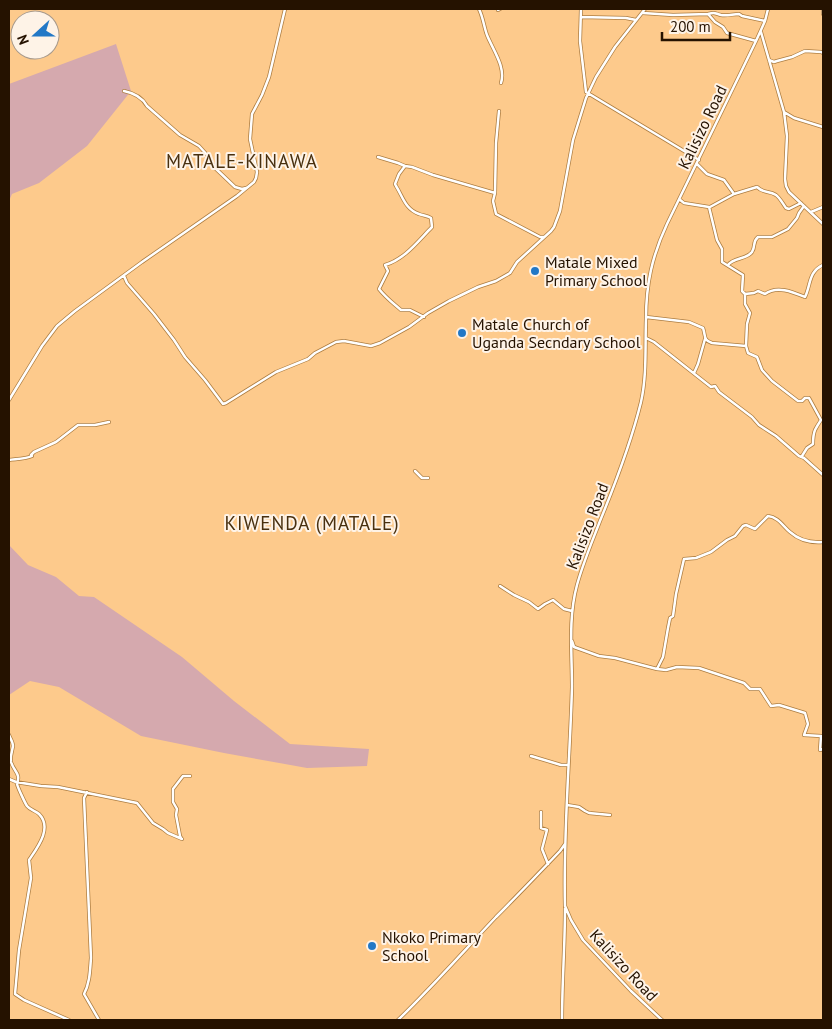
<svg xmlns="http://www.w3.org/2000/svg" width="832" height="1029" viewBox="0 0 832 1029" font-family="'PT Sans',sans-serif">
<rect width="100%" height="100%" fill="#fdca8c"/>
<!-- green -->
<path fill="#d5a9ae" d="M116 44 131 91 87 146 39 183 12 194 9 201V84Z
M9 545 28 565 56 577 79 596 94 597 182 657 234 701 290 744 369 749 367 766 307 768 224 753 141 736 59 687 30 681 9 695Z"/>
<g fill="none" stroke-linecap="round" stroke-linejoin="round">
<!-- minor casing -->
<g stroke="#ad7d41" stroke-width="4">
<path id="minor" d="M479 9C483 17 484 27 487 35 493 50 506 67 501 83
M581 9 580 41 586 92 699 160
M823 9V14
M498 10 500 9
M643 13 673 15 708 14 715 22 723 27 727 33 756 41
M708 14C715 12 714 13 721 15 727 16 733 14 739 14L742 16 765 21
M581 17 626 18 636 20
M761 32 784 112 787 136 785 179 786 186 789 192 823 224
M769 60 774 62 777 61 792 57 805 51 821 52 823 53
M124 91C134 93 142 97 147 106L180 135 199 146 209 157 214 167 235 187 242 189 246 188
M499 111 496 143 495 193 493 201 496 214 540 237H544
M784 112 794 118 823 127
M378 157 398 163 405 166 399 174 395 184 396 186C403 197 405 209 419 214 424 216 427 215 431 218L432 227C418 241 405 259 385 265L388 271 379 289C386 298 393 303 401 310H410L424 317
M697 164 707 174 724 180 734 194 710 207
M405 166 412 167 433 175 495 193
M734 194 757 187C764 194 769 190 776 195 780 198 783 204 786 208L789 209 801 203
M811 212 823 207
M728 265C734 257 746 260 752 252 756 246 752 242 758 237H772L788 229 797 218 799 213 804 206
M124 276 127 283 154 314 174 340 185 357 205 380 223 404 226 403 276 372 308 359 315 353 336 342 344 341 371 346 380 343 409 327 428 313 449 301 478 287 496 281 510 273 517 262 551 231 554 227 560 211 573 140 586 98 596 77 615 47 645 9
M745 294 754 293 758 291 765 294C777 285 793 292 805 297 811 285 808 272 823 265
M646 317 689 322 703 328C706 337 703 340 712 343L746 346 747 324 750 313 745 304V294L742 291 743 275 722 262V249L717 240 709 207 684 203 679 199
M646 338 654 342 711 387 715 386 719 392 752 417 759 425 776 436 799 456 804 458 823 475
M746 346 748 353 757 357 762 370 772 381 798 401H802L805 398H809L821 420C819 423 817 426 815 430 813 435 813 439 813 444L807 448 802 456
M694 373 698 364 705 339
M9 400 42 346 57 326 75 311 142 262 237 196 254 182 256 178 257 172 250 139 252 114 262 95 269 77 285 9
M31 455 34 452 56 442 78 425H95L109 422
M9 460C16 459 26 459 32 456
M415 471 422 478H428
M500 586 514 595 529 602 538 609 545 604 553 600 564 609 572 611
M572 641 574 647 599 656 615 658 657 669 666 670 677 667 699 668 744 683 750 689H760L771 706 779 705 805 713 808 724 804 735 821 736 820 750 823 749
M657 669 663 657 668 628 670 618 673 616 676 594 684 559 696 558 711 552 727 540 735 536 743 526 746 525 755 529 768 516C778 517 783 526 790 532 799 540 811 543 823 542
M9 735C10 738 13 742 13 746 12 752 10 756 11 762 14 772 21 773 17 784 18 788 25 803 27 806 30 810 36 811 39 814 53 828 37 848 29 860L31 878 19 950 15 994 24 1000 69 1020
M531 756 561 765H568
M9 779 16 782 41 786 58 787 137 803 153 823 163 829 168 833 182 839
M87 792 84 798 91 958C90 970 90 983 84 994L99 1020
M567 805 579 807 585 811 589 813 610 815
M541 812V828L547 830 542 849 548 864
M181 838 180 836 176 815 177 809 173 802V789L183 776H190
M398 1020C432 987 463 952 496 917 518 895 539 873 560 851L565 844
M562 1020C562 983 565 945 565 908
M662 1020 631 991 583 940 571 920 565 906C563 833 570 760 572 687 572 653 568 618 577 585 583 563 592 542 600 521 616 482 631 443 641 402 647 375 645 347 646 319 646 284 652 256 667 224L756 41 765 21 768 9"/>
</g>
<!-- minor -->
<use href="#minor" stroke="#fff" stroke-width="2.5"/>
</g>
<!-- markers -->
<g fill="#2278c6" stroke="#fef3e7" stroke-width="2">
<circle cx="535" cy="271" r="5"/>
<circle cx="462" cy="333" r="5"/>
<circle cx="372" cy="946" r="5"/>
</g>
<g text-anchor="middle" stroke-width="4" stroke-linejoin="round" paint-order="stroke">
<!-- street labels -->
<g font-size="16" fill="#251200" stroke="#fef3e7">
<text transform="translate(702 127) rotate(-64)" y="6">Kalisizo Road</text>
<text transform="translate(587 526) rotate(-69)" y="6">Kalisizo Road</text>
<text transform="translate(624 965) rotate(47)" y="6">Kalisizo Road</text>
</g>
<!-- poi labels -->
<g font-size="16" fill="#251200" stroke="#fef3e7" text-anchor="start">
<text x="545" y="268">Matale Mixed<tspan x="545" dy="18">Primary School</tspan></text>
<text x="472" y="330">Matale Church of<tspan x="472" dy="18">Uganda Secndary School</tspan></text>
<text x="382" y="943">Nkoko Primary<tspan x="382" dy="18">School</tspan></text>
</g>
<!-- quarter labels -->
<g font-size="19" letter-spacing="1" fill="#49300f" stroke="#fef3e7">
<text x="242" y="168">MATALE-KINAWA</text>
<text x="312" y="530">KIWENDA (MATALE)</text>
</g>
</g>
<!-- border -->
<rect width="832" height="1029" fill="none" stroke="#251200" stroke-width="20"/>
<!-- north arrow -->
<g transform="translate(35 35) rotate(249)"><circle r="24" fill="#fef3e7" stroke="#a7998b"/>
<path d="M0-4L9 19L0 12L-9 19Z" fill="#2278c6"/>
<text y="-8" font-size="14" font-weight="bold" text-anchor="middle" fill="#251200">N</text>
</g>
<!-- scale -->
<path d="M662 32v8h68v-8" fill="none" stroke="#251200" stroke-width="2.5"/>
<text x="670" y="32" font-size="15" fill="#251200" stroke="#fef3e7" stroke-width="4" paint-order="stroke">200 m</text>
</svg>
